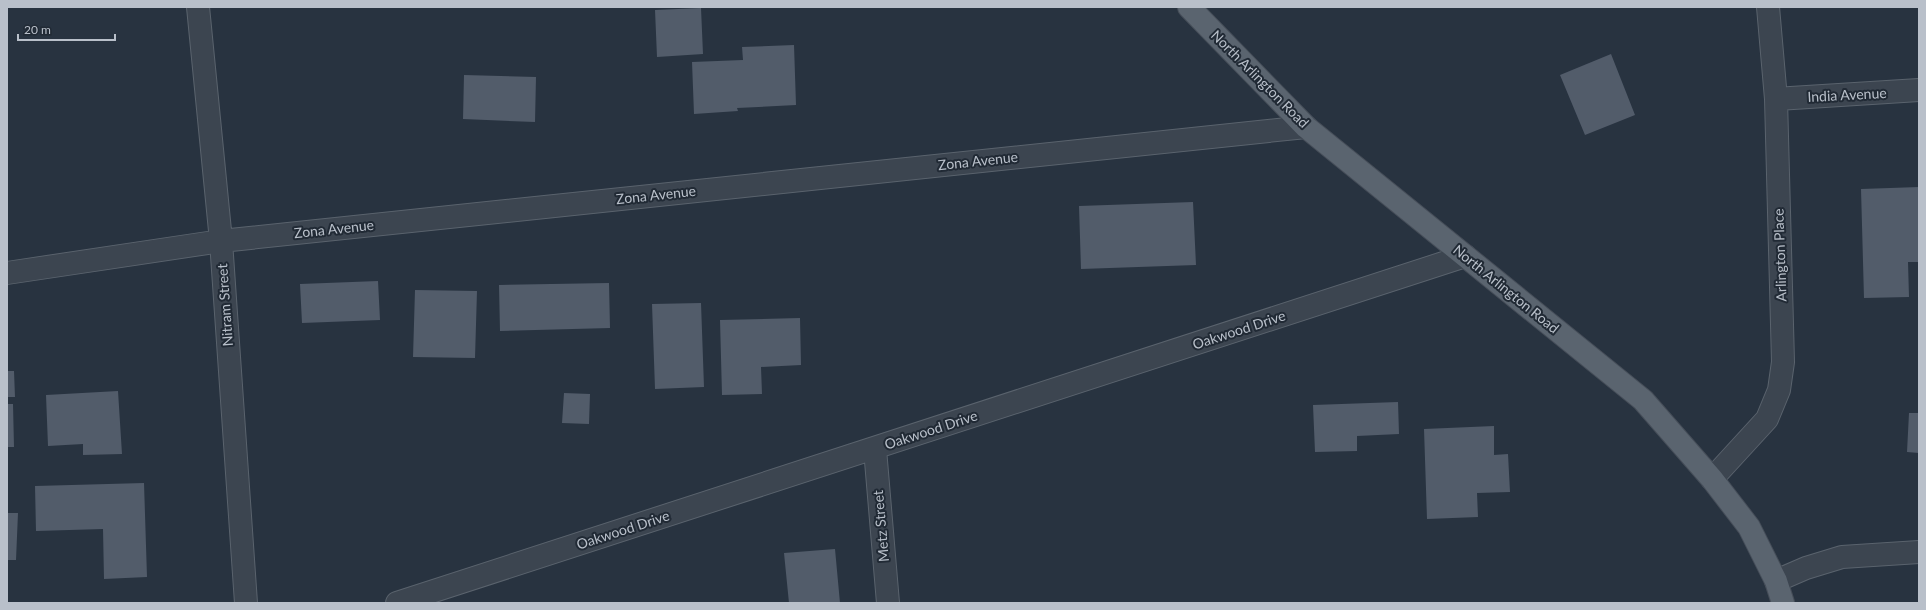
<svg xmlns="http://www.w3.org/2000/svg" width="1926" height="610" viewBox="0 0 1926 610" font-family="Lato,sans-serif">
<rect width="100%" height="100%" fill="#283340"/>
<!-- building -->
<path fill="#525c6a" d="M701 8 703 54 657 57 655 10Z
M794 45 796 105 737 108 738 111 694 114 692 62 743 60 742 47Z
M1611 54 1635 115 1585 135 1560 75Z
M464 75 536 77 535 122 463 119Z
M1919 187V262H1908L1909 297 1864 298 1861 189Z
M1193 202 1196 265 1081 269 1079 206Z
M378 281 380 320 302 323 300 284Z
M609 283 610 328 500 331 499 285Z
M415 290 477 291 475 358 413 357Z
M701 303 704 387 655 389 652 304Z
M800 318 801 365 761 367 762 394 722 395 720 320Z
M7 371H14L15 397H7Z
M118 391 122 454 83 455V444L48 446 46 395Z
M564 393 590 394 589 424 562 423Z
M1398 402 1399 434 1357 436V451L1315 452 1313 405Z
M7 404H13L14 447H7Z
M1909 413H1919V453L1907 452Z
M1494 426V455L1508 454 1510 492 1477 493 1478 517 1427 519 1424 429Z
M144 483 147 577 104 579 103 529 36 531 35 486Z
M7 513H18L16 560H7Z
M835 549 840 603H789L784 553Z"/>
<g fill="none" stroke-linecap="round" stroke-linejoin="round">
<!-- minor casing -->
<g stroke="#5a636d" stroke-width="24">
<path id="minor" d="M198 7 221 241 246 603
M1776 99 1919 90
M7 273 221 241 1306 127
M875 449 888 603
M1712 479 1767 419 1779 390 1783 362 1776 99 1768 7
M1776 581 1806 568 1842 557 1919 552
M397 603 1465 256"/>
</g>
<!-- major casing -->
<g stroke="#464e59" stroke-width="24">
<path id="major" d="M1189 7 1306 127 1643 400 1712 479 1749 527 1776 581 1783 603"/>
</g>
<!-- minor -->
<use href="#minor" stroke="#3c4550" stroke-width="22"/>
<!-- major -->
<use href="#major" stroke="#5a646f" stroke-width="22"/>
</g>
<g text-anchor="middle" stroke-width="4" stroke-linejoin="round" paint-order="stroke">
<!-- street labels -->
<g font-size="14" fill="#b9c0ca" stroke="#212a35">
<text transform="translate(1260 79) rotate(45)" y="5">North Arlington Road</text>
<text transform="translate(1847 95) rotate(-3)" y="5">India Avenue</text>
<text transform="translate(978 161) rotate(-6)" y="5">Zona Avenue</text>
<text transform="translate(656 195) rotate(-6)" y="5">Zona Avenue</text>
<text transform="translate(334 229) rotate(-6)" y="5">Zona Avenue</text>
<text transform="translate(1780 255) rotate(-92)" y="5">Arlington Place</text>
<text transform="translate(1506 289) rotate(39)" y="5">North Arlington Road</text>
<text transform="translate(225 305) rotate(-94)" y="5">Nitram Street</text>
<text transform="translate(1239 330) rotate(-18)" y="5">Oakwood Drive</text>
<text transform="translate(931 430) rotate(-18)" y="5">Oakwood Drive</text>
<text transform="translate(881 526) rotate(-95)" y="5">Metz Street</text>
<text transform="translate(623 530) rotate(-18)" y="5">Oakwood Drive</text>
</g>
</g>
<!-- border -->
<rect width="1926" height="610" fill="none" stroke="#b9c0ca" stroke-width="16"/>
<!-- scale -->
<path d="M18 34v6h97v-6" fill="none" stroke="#b9c0ca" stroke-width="2"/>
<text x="24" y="34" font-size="12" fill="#b9c0ca" stroke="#212a35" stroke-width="3" paint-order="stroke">20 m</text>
</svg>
